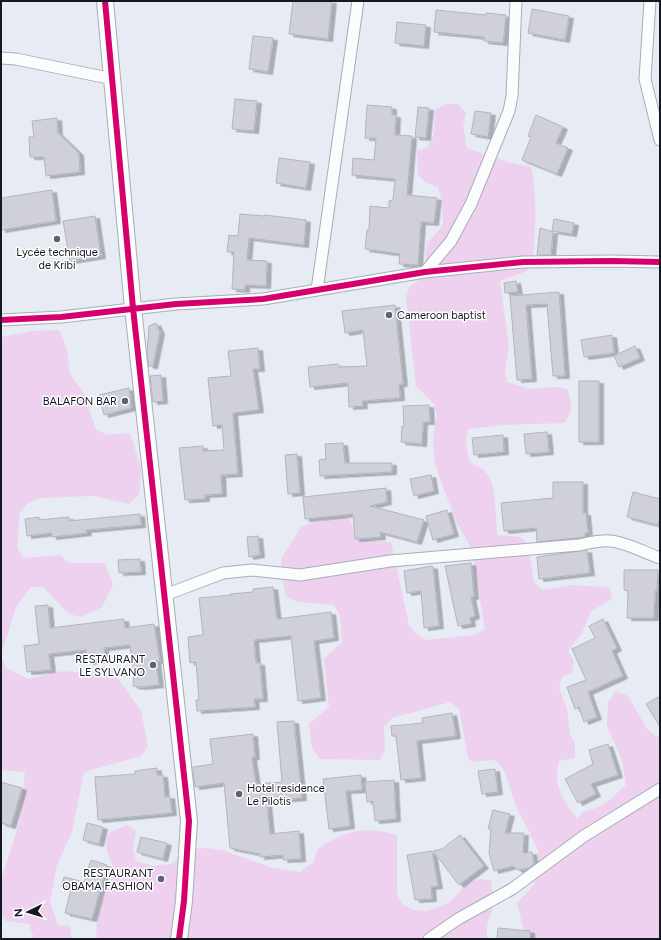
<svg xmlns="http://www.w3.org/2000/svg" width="661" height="940" font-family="Figtree,sans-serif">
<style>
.green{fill:#eed1ee}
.building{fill:#cfd0d9;stroke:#b3b4be;filter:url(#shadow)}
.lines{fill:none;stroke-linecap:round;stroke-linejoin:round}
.street-casing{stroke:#a8adb6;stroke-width:13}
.secondary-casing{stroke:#a8adb6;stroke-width:18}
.street{stroke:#fbfcfd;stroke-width:11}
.secondary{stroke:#fbfcfd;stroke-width:16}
.cycleway-casing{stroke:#fff;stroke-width:8}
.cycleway{stroke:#d6006c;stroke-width:6}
.poi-dot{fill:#5d626c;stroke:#fff;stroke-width:1.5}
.labels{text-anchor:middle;stroke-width:3;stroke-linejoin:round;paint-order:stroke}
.poi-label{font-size:11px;fill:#131822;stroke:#fff;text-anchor:end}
</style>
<defs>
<filter id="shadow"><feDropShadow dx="4.5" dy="2.5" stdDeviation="0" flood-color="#0004"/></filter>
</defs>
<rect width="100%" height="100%" fill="#e6ebf4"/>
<path class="green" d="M446,104H458L466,113L463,125L467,148L507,162L531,167C537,189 536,236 532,260C531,264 529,268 527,271L500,281L509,347L505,370L507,382L530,389L555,387L567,389C573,404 573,410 564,423L503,425L468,429C465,442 466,450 470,462C477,466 484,469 488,475C496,487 496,521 497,535L521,537L528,546L534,582L542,590L572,585L609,587L612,599L591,611L582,633L568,651L574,661L572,673L562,677L559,688L567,709L570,734L575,744V758L559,761C552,787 563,798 577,819C587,806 586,813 598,807C609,802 617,793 626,785L622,760L607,726L608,702L616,691L628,696L647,729L657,737L660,736V939H526L517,903L534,885L539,874L538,850L516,806L504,770L495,760L472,762L468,758L459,709L450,702L392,718L384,727L385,750L380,760L320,759L312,748L309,724L329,707L324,659L342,642L340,616L334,605L298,602L286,597L281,572V559L301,527L315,522L344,517L350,519L355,536L360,540L391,542L409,625L416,634L426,640L474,635L485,629L473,556L469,544L456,522L435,464L433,439L437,416L434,404L416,386L406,298L409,287L419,280L425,269L427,244L443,225L442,200L438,187L427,183L418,175L417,151L428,147L434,135L435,110Z
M59,330L67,349L70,374L84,393L96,429L107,435L130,433L141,469L139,495L129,504L94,496L40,498L28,503L20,512L17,548L24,558L60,555L69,563H105L113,585L102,607L81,617L69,614L43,587H31L16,607L1,655V337L32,331Z
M1,656L6,668L28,679L63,671L87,673L110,667L141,711L148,747L141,756L84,772L72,832L57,865L50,902L58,925L70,926L72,939H33V935L29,924L6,921L1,915V881L20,820L25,772L1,770Z
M126,825L136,831L133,848L136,861L153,866L171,864L190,849L208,848L225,851L273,868L300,872L314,862L317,850C340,832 370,824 397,836V895L403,905L414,910L427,911L450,902L467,884L479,879L491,880L494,904L487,926V939H98C91,925 109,884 114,868C110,859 102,844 109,834C113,830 122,828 126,825Z"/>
<path class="building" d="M293,1H332L328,39L289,34Z
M532,9L569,16L565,40L528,33Z
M436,10L486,15V13L506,15L503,43L484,41V37L434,32Z
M397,22L426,25L424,46L395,43Z
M253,36L273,38L268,72L249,69Z
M235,99L257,101L254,131L232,129Z
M367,105L392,107V115H396L395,135L412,136L407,195L437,198L434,223L421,222L418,265L399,264L400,254L365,249L367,230H369L370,206L389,208V201L393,200L395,179L352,175L353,158L374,160L376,138H365Z
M418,107L429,108L426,138L415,137Z
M475,111L491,113L488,137L471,134Z
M536,115L563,127L556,143L568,148L557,174L522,160L531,137L528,136Z
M57,118L58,133L79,153L80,172L46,176L44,157H30L29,137H34L32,121Z
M279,158L310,162L306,188L276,183Z
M52,190L56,221L1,230V198Z
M240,214L264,216L265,215L306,220L304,245L249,238L247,260L267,261L266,286L245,285V290L232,289L234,252H227L229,235L238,236Z
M95,216L101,256L70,261L63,221Z
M554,219L574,223L572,234L552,231Z
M540,228L553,232L551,255H537Z
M516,281L518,292L505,293L504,283Z
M559,292L565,376H553L547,304L526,305L532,379L517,380L510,296Z
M395,305L403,384H399L400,398L362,401L363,406L349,407L348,383L310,387L308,367L338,364L339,367L367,366L363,330L345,333L342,311Z
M156,323L160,332L153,366H149L147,352L149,326Z
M612,335L614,353L584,357L581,340Z
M635,346L640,358L619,367L614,356Z
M258,348L260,369H253L259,410L233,413L238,474L221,475L222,494L205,495V499L185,500L179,448L203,446V451L224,450L222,425L213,426L208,378L231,376L228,351Z
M161,375L163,401L153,402L150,376Z
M579,381H599V442H579Z
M129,388L131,408L104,415L99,395Z
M429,405L430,422H423L422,444L401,442L402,426H404L403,406Z
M547,432L549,452L526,454L524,434Z
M503,435L504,452L474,455L472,438Z
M343,443L345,463H392V472L320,476L319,460L326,459L325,444Z
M297,454L300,493L288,494L285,455Z
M431,475L434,491L414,496L410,479Z
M553,482H583V513H586L588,533H585V537L537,542L536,528L504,531L501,503L553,498Z
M386,488L387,502L370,506L424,520L417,542L380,532L381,537L355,539L353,514L305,519L303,497Z
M633,492L660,499V518L658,525L627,517Z
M447,510L454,534L433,540L426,516Z
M140,514L141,525L86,530L87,533L52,537V533L27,536L25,519L39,517V520L69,517V521Z
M258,536L260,555L249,557L247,537Z
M587,550L590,573L539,579L537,557Z
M140,559L141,572L119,573L118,560Z
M471,563L474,597H471L475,616L470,618L471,624L458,626L445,566Z
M432,566L433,567L439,626L424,628L421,591L407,593L404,571Z
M624,570H658L657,591H655L654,618H627L628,591L624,590Z
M273,587L277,619L331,612L334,638L314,641L321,698L298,701L291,636L254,640L256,663H260L263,699H254L255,707L197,711L196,700H199L196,662L190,663L188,637L203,635L199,598L231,595L230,594L253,592V589Z
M48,605L50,628L124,619L125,628L154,624L160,661H156L159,685L142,687L133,686L134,674L130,645L104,648L105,659L88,662L86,650L49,654L51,670L27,672L24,646L39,644L35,606Z
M603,619L617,648L612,651L623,676L588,692L597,717L584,722L579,707L575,709L567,687L586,680L572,649L595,638L589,626Z
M660,696V727L646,704Z
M452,713L456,736L417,741L421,778L401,780L396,736H392L391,726L423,723L422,718Z
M294,721L302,798L267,801L270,834L299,831L301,859L283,860V855L260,857V854L230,848L224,783L195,787L193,767L213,764L210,739L253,734L255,757H252L256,784L282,782L277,722Z
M608,744L618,775L591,784L596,794L578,803L565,779L593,764L589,750Z
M157,768V775H163L165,797L170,796L172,813L98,820L95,777L135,774V771Z
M495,769L498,792L482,794L478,771Z
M361,775L362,790L346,791L350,826L329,829L323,779Z
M394,780L396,819L375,821L373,801L367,802L365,782Z
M1,782L22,788L11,826L1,823Z
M493,810L510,814L505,833H524L523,853L532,852L534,864L529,868L518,870L513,866L494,871L489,853L491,829H488Z
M87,823L103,827L99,844L83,840Z
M460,835L484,866L459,885L433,851L442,849Z
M141,837L167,843L163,859L137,852Z
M432,851L438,886L431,887L432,899L415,900L407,855Z
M91,860L107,865L92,919L65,913L71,889L61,887L64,877L84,882Z
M498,928L530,931V939H497Z"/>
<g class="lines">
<defs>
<path id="street" d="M650,1L645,79L660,140
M1,58L16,59L113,79
M425,272L451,241L471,204L509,111L512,96L516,1
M317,290L358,1
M1,320L61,317L176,304L263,299L425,272L523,262L612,261L660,262
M165,595L223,573L252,570L300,575L390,561L579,545C589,543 600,540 610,541C626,542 645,553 660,558
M429,939L458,919L512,889L584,836L660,789"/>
<path id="secondary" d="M105,1L133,308L189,821L184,901L179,939"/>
</defs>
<use href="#street" class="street-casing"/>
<use href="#secondary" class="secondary-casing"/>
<use href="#street" class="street"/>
<use href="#secondary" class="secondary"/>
<defs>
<path id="cycleway" d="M105,1L133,308L189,821L184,901L179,939
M1,320L61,317L176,304L263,299L425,272L523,262L612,261L660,262"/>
</defs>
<use href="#cycleway" class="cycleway-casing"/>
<use href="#cycleway" class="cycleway"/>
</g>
<g class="poi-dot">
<circle cx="57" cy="239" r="4"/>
<circle cx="389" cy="315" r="4"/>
<circle cx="125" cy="401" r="4"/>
<circle cx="153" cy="665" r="4"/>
<circle cx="239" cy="794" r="4"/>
<circle cx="161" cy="879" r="4"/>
</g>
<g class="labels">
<g class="poi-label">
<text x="57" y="256" text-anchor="middle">Lycée technique<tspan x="57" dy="13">de Kribi</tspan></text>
<text x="397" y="319" text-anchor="start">Cameroon baptist</text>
<text x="117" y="405">BALAFON BAR</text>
<text x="145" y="663">RESTAURANT<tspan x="145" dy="13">LE SYLVANO</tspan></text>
<text x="247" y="792" text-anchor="start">Hotel residence<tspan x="247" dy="13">Le Pilotis</tspan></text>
<text x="153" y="877">RESTAURANT<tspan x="153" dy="13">OBAMA FASHION</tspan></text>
</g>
</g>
<rect width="661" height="940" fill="none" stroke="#131822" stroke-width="4"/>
<g transform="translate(28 912) rotate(265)" stroke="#ffffff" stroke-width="3" paint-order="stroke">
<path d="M0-3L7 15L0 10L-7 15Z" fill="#131822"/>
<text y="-6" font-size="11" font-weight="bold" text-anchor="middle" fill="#131822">N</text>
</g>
</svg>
